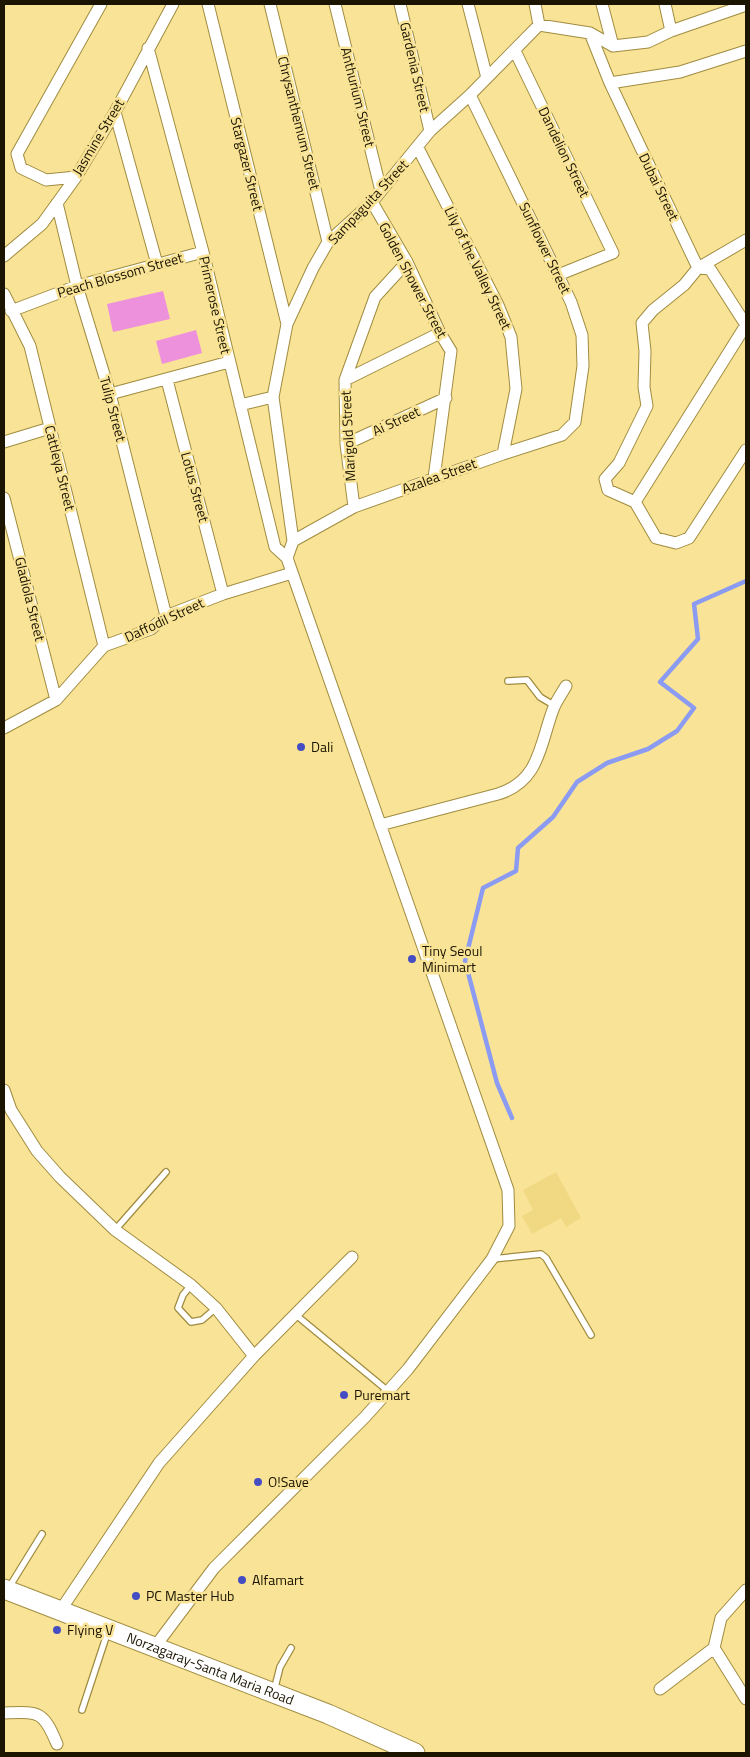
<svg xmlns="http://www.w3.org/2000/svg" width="750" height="1757" font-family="'Titillium Web',sans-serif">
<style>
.built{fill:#f1d983}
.garden{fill:#ee91dc}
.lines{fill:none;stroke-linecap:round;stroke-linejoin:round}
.stream{stroke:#8b9bf2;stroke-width:4.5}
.service-casing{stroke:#a08c40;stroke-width:8}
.minor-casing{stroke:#a08c40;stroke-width:13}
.primary-casing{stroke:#a08c40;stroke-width:21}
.service{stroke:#fff;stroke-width:5.5}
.minor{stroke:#fff;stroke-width:11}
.primary{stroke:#fff;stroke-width:19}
.poi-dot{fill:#454dc2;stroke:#f9e396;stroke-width:2}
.labels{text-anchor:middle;stroke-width:5;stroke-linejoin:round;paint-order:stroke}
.street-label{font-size:14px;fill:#1a1400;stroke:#f9e396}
.poi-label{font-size:14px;fill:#1a1400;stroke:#f9e396;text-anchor:start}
</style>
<rect width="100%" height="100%" fill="#f9e396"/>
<path class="built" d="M556,1172L581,1218L566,1227L561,1218L532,1234L522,1216L533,1210L523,1190Z"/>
<path class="garden" d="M163,291L170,319L113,332L107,304Z
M196,330L202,353L162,364L156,341Z"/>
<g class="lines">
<path class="stream" d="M512,1118L497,1083L465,961L483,888L516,871L518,848L553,817L577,782L607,763L648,749L677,731L694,708L660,682L698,639L694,604L746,581"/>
<defs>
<path id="service" d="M508,681L527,680L540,697L555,706
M115,1230L166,1172
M492,1259L541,1254L546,1258L591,1335
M191,1285L183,1295L178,1308L191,1322L202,1320L216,1308
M296,1315L388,1391
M8,1589L42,1534
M274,1691L280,1667L291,1648
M82,1710L108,1631"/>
<path id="minor" d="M208,4L287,324
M270,4L328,242
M335,4L381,191
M400,4L430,131
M468,4L487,78
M535,4L539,25
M602,4L613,46
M665,4L671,31
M590,33L610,83L698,268
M613,46L648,42L671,31L746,5
M148,48L203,252L275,547L287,558
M515,51L613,253L558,275
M610,83L680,72L746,51
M115,112L157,264
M418,148L498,305L511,337L516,389L503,454
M76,177L46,180L21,168L17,154L101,4
M372,202L407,262L440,333L451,351L434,478
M57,203L77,286L110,394L166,616
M746,240L698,268L684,285L653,310L642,323L645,351L644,387L647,406L619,463L605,479L608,490L635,502L656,538L676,543L689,538L746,450
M4,256L42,224L76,177L115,112L173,4
M698,268L710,269L746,325
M4,294L30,346L104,646
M11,311L77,286L203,252
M167,380L223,594
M345,380L440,333
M110,394L229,362
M240,405L273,397
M4,442L50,428
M346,444L446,398
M4,498L56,700
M635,502L746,325
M354,507L346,444L345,380L375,297L407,262
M293,541L354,507L503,454L562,435L575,422L583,366L582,335L571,302L470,95
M287,558L293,541L273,397L287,324L313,268L328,242L372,202L430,131L470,95L539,25L590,33L613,46
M4,728L56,700L104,646L151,629L166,616L223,594L292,573
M380,825L498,794C541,781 540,742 554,707C557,700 562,693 566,686
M4,1090L11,1110L37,1151L60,1177L115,1230L191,1285L216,1308L254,1356L159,1463L60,1611
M254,1356L352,1257
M154,1648L214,1568L365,1417L408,1369L492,1259L509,1226L508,1190L287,558
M714,1648L721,1618L746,1590
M660,1689L714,1648L746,1699
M4,1713C39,1712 43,1710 57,1744"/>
<g id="primary">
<path id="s1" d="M4,1589L328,1714L415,1753"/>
</g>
</defs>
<use href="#service" class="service-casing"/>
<use href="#minor" class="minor-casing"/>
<use href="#primary" class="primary-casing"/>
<use href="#service" class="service"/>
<use href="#minor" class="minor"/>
<use href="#primary" class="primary"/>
</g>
<g class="poi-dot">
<circle cx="301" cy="747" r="5"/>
<circle cx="412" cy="959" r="5"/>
<circle cx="344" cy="1395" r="5"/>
<circle cx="258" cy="1482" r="5"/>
<circle cx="242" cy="1580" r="5"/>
<circle cx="136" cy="1596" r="5"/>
<circle cx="57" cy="1630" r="5"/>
</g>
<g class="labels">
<g class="street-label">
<text transform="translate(415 67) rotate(77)" y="5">Gardenia Street</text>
<text transform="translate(358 97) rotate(76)" y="5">Anthurium Street</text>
<text transform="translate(299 123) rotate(76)" y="5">Chrysanthemum Street</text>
<text transform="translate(98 137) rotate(-59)" y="5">Jasmine Street</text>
<text transform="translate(564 152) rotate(64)" y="5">Dandelion Street</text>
<text transform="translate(247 164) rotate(76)" y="5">Stargazer Street</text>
<text transform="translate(659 187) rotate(64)" y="5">Dubai Street</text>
<text transform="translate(368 202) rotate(-47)" y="5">Sampaguita Street</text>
<text transform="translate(545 248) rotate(64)" y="5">Sunflower Street</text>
<text transform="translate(478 268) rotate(64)" y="5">Lily of the Valley Street</text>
<text transform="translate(120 275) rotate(-16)" y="5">Peach Blossom Street</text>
<text transform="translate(413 280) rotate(62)" y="5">Golden Shower Street</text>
<text transform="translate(215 305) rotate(77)" y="5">Primerose Street</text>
<text transform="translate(113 409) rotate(75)" y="5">Tulip Street</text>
<text transform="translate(396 421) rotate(-25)" y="5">Ai Street</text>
<text transform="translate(348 436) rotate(-93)" y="5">Marigold Street</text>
<text transform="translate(60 468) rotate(76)" y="5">Cattleya Street</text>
<text transform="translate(439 476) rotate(-20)" y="5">Azalea Street</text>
<text transform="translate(195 487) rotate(75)" y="5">Lotus Street</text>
<text transform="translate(30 599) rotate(76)" y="5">Gladiola Street</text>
<text transform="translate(164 620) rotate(-25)" y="5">Daffodil Street</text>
<text dy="5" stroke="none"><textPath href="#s1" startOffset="221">Norzagaray-Santa Maria Road</textPath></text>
</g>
<g class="poi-label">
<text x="311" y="752">Dali</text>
<text x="422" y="956">Tiny Seoul<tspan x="422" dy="16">Minimart</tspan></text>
<text x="354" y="1400">Puremart</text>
<text x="268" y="1487">O!Save</text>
<text x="252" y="1585">Alfamart</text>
<text x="146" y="1601">PC Master Hub</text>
<text x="67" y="1635">Flying V</text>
</g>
</g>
<rect width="750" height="1757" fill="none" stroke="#1a1400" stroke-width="10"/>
</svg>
